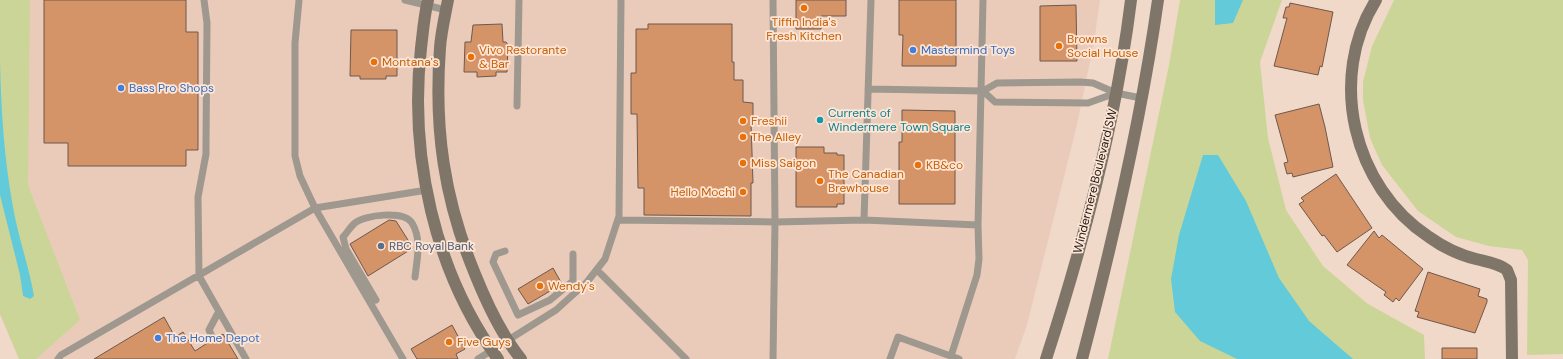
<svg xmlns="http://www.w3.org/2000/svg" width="1563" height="359" font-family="'DM Sans',sans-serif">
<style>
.built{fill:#eacbba}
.green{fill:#ccd598}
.water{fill:#62cad8}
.building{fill:#d59368;stroke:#6d594d}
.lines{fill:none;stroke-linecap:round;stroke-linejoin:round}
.lane{stroke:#9e988f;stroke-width:7}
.secondary{stroke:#7f7669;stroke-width:12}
.food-dot{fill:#e8710a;stroke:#fee6d7;stroke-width:1.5}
.shop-dot{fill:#3f7fe0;stroke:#fee6d7;stroke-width:1.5}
.culture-dot{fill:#0f9aa8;stroke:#fee6d7;stroke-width:1.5}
.service-dot{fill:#5c6f8a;stroke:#fee6d7;stroke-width:1.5}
.labels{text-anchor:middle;stroke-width:3.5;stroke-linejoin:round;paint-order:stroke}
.food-label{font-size:12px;fill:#c56008;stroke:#fee6d7;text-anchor:start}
.shop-label{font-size:12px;fill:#366cbe;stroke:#fee6d7;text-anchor:start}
.culture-label{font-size:12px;fill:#0d838f;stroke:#fee6d7;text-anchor:start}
.street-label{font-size:12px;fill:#221a15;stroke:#fee6d7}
.service-label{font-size:12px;fill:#4e5e75;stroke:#fee6d7;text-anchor:start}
</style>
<rect width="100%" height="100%" fill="#f1d9ca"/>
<path class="built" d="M0,0H1100L1094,43L1076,129L1027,325L1015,359H19L0,314Z"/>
<path class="green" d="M0,0H30L28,185L80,320L36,359H19L0,314Z
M1180,0H1282L1260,62L1268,138L1286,210L1323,266L1368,304L1424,335L1425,359H1108L1169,65Z
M1394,0H1563V354L1527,355L1528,260L1522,250L1489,246L1456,237L1418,211L1382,165L1370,138L1363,100V82L1372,46Z"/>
<path class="water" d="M1215,0H1243L1233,23L1215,25Z
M0,60C1,109 4,158 13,207C18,237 29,266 34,296L30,299L23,296L20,275L0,195Z
M1203,155H1218L1246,201L1279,278L1309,321L1353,359H1237L1200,341L1175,312L1171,279L1179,235Z"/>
<path class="building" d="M44,0H186V32H198V150H186V166H68V143H44Z
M796,0H846V16H821V29H796Z
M899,0H956V66H902L903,35H899Z
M1290,3L1333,12L1322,67L1320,66L1318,75L1274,66L1287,18H1283L1286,7H1289Z
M1076,5L1077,61H1040V6Z
M502,24L503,42H506L508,45L507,72H496V76L477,77V72H464L465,42H471L473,25Z
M648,24H732V62H734V80H743V102L753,103V122H751L753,183H751V216L644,215V188H638L637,114H631V73H636V29H648Z
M351,30H397V76H386V79H360V76H350Z
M1319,104L1325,127L1333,167L1293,177L1292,173L1287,174L1284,163L1288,162L1275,115Z
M902,110L955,111V204H899V142H902Z
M796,147H824V153H837V155H844V204H837V207H796Z
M1336,174L1372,228L1337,252L1324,235L1322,236L1299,204L1304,201L1301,198Z
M389,220L396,221L413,248L368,276L350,244Z
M1374,231L1379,238L1382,235L1423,269L1399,301L1396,298L1393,302L1384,295L1386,292L1347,265Z
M553,268L562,284L528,304L518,289Z
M1428,272L1480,289L1478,296L1487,299V302L1475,333L1417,317L1419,312L1415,311Z
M164,317L175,337L183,332L195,351L209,342L215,343L218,337L223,334L238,359H94Z
M452,325L465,349L456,354L458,359H417L411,349Z
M1442,348H1477V359H1442Z"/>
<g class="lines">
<path class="lane" d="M204,0L207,23L206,143V154L198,197L199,276L246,359
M299,0L295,43V156L300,176L315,208L403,359
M405,0L446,10
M773,0L775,222L773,359
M868,89L983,91L997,83L1080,82L1093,83L1116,93L1141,98
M983,91L995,102L1088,103L1116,93
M517,106L519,0
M618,220L775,222L864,220L978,225L983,0
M864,220L871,0
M505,251L496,254L493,262L518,315L550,300L573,281V254
M597,270L686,359
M376,300L346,249L343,237C347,233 350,227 355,223C364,215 404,210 412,223C422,239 417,259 415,277
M213,339L209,330L219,311
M951,356L977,275L979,259L978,225
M58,359L61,355L315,208L427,190
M478,359L556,310L587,282L605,259L619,216L621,0
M890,359L898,337L959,359"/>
<path class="secondary" d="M428,0C424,16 423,32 421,48C409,155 434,271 498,359
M448,0C445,16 441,32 440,48C434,129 444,199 475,274C487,304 501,334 521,359
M1376,0C1327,78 1353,187 1429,237C1443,247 1459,255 1476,259C1487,262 1498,263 1507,270L1511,280L1512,359
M1046,359C1084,242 1116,122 1131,0
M1082,359C1113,241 1141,121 1158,0"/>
</g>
<g class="food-dot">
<circle cx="804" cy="8" r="4"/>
<circle cx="1059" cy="46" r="4"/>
<circle cx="471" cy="57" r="4"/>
<circle cx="374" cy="62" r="4"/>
<circle cx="743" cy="121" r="4"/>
<circle cx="743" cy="137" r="4"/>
<circle cx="743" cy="163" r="4"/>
<circle cx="918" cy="165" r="4"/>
<circle cx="820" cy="181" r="4"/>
<circle cx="743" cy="192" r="4"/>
<circle cx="540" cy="286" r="4"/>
<circle cx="449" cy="342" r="4"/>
</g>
<g class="shop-dot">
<circle cx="913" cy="50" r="4"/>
<circle cx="121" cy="88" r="4"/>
<circle cx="158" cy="338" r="4"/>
</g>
<circle class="culture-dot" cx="820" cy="120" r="4"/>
<circle class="service-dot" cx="381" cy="246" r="4"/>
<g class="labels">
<g class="food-label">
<text x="804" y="26" text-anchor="middle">Tiffin India's<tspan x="804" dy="14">Fresh Kitchen</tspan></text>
<text x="1067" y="43">Browns<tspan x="1067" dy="14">Social House</tspan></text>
<text x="479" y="54">Vivo Restorante<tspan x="479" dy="14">&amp; Bar</tspan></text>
<text x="382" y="66">Montana's</text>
<text x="751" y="125">Freshii</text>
<text x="751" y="141">The Alley</text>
<text x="751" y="167">Miss Saigon</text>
<text x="926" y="169">KB&amp;co</text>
<text x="828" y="178">The Canadian<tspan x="828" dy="14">Brewhouse</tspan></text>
<text x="735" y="196" text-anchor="end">Hello Mochi</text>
<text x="548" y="290">Wendy's</text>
<text x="457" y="346">Five Guys</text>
</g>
<g class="shop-label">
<text x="921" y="54">Mastermind Toys</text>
<text x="129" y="92">Bass Pro Shops</text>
<text x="166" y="342">The Home Depot</text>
</g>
<g class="culture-label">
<text x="828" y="117">Currents of<tspan x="828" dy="14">Windermere Town Square</tspan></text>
</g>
<g class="street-label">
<text transform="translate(1095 181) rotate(-76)" y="4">Windermere Boulevard SW</text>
</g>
<g class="service-label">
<text x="389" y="250">RBC Royal Bank</text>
</g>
</g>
</svg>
